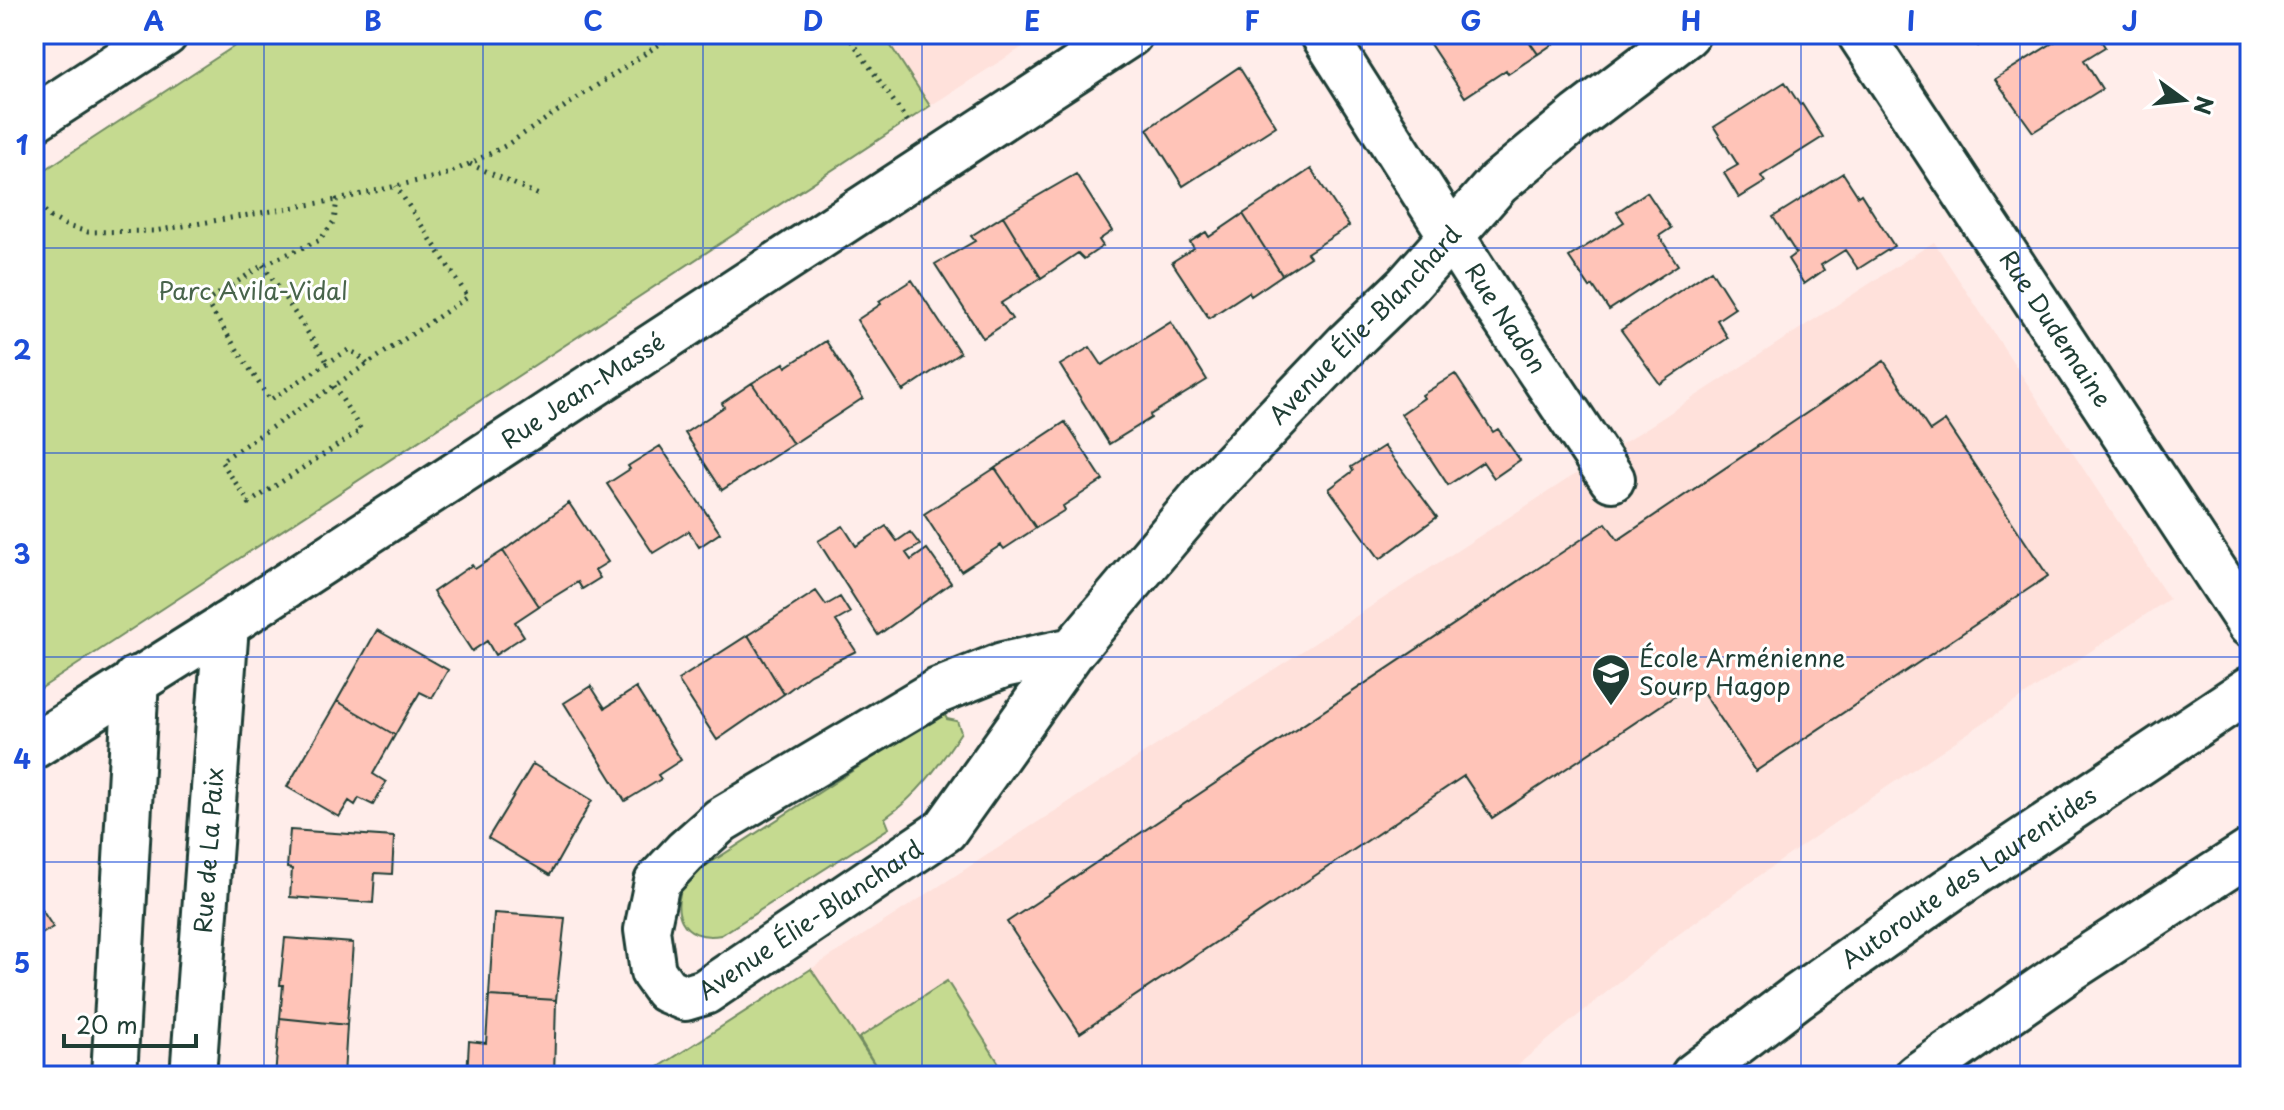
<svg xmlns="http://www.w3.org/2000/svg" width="2284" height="1110" font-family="'Playpen Sans',sans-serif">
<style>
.built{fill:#ffe1db}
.green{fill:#c5da90;stroke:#728c62;stroke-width:2}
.building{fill:#ffc4b8;stroke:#1f3d34;stroke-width:2}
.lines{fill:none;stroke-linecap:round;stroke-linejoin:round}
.street-casing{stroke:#1f3d34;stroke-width:50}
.secondary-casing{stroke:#1f3d34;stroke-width:50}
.highway-casing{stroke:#1f3d34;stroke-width:50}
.path{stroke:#1f3d34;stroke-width:5;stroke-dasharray:2 6;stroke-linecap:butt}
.street{stroke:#fff;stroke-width:44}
.secondary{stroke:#fff;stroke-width:44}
.highway{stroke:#fff;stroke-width:44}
.grid{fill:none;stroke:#1d4ed8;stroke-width:2;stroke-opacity:0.55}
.labels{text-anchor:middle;stroke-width:6;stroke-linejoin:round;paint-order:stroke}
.park-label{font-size:24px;fill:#48644b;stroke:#fff}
.street-label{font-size:24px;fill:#1f3d34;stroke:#fff}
.poi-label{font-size:24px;fill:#1f3d34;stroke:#fff;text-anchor:start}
.neatline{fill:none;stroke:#1d4ed8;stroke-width:3}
.grid-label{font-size:26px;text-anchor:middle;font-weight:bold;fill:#1d4ed8}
</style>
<rect width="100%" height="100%" fill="#ffedea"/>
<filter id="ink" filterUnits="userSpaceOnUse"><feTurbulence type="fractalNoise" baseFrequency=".0125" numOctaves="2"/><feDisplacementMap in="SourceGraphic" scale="16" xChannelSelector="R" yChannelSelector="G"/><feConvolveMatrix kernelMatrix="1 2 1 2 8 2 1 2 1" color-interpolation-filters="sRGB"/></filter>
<g filter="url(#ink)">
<path class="built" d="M883,34H1043L930,106Z
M1934,242L2169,599L1857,807L1759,876L1668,942L1504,1076H882L811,969Z"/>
<path class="green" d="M253,34H883L930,106L34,693V177Z
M943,712L947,719L957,721L961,732C939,766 918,795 885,818L889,828L721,935C681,942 668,909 687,878Z
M811,969L877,1068L859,1038L947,981L1007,1076H645Z"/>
<path class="building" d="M1438,34H1524L1538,54L1508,74L1506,70L1465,97L1428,41Z
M1524,34H1565L1566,35L1538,54Z
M1970,34H1998L1978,46Z
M2067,34H2097L2105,47L2084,60L2102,89L2033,132L1995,79Z
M1239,67L1276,126L1183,186L1147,129Z
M1785,82L1800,105L1802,104L1823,137L1761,176L1765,182L1739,198L1724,173L1738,165L1714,127Z
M1311,169L1349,226L1307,253L1310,257L1282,275L1243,214Z
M1843,173L1858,196L1861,194L1894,246L1858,269L1845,250L1821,265L1824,270L1804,284L1788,259L1796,253L1773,217Z
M1076,174L1112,231L1099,240L1103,246L1084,259L1078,253L1041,278L1003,216Z
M1647,192L1671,228L1659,236L1678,265L1609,310L1593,286L1590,288L1569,257L1624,222L1617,212Z
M1243,214L1282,275L1251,296L1249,292L1209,318L1172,262L1194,248L1190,242L1206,232L1209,237Z
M1003,216L1041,278L1001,303L1012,319L983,338L935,264L975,241L971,236Z
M1711,270L1735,308L1717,320L1728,338L1660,384L1621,330Z
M912,280L960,353L903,391L857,320L881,304L879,301Z
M1171,322L1207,380L1150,415L1151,418L1109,444L1060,365L1090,347L1102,365Z
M826,341L863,398L793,444L752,383L784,363L786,367Z
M1884,361L1930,431L1945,421L2048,576L1756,771L1696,682L1492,818L1464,776L1080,1033L1007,922L1606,523L1618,540Z
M1455,374L1493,432L1498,429L1520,460L1494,478L1483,462L1448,485L1401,414L1424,398L1422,395Z
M752,383L793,444L722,490L685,433L724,407L722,403Z
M1065,422L1103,480L1063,506L1065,510L1036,528L995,468Z
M660,446L720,533L699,547L689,531L653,553L607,484L630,469L628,466Z
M1384,446L1437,517L1380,559L1329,489L1353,471L1351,467Z
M995,468L1036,528L1004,549L1001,545L961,571L924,514Z
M569,503L608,562L595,570L600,578L582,589L578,582L539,606L503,551Z
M843,526L856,546L886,526L897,541L910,532L920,545L906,553L911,560L927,549L951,583L878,635L818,541Z
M503,551L539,606L515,622L524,636L495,655L487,641L472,651L433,592L472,565L475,569Z
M816,591L826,605L840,597L850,613L836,621L856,651L810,674L784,694L748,635Z
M377,630L448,670L432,698L420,692L395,735L337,701Z
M748,635L784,694L717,740L678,680Z
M591,686L605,708L636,688L681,760L658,775L661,779L625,801L564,703Z
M337,701L395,735L373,774L386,782L373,805L359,798L355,805L349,801L339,817L287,787Z
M533,764L592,800L550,875L488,838Z
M290,830L394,837L392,874L375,873L373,903L290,897L292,869L287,868Z
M34,898L53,927L34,939Z
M494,913L565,918L556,1000L489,996Z
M285,938L353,943L347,1025L280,1018L283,985H280Z
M489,996L556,1000L554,1076H467L469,1041L486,1043Z
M280,1018L347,1025L344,1076H275Z"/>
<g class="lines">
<defs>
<g id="street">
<path id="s1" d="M1323,34L1491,298L1612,479"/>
<path d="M34,119L165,34"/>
<path id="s2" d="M1073,650L1003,665L938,691L721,820L685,852L657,882L647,930L653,972L666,990L685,998L705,992L945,830L1073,650L1208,490L1348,343L1407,286L1498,183L1579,116L1687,34"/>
<path id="s3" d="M34,746L226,625L1130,34"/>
<path d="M114,1076L136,679"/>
<path id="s4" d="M193,1076L226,625"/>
</g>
<g id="secondary">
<path id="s5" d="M1860,34L2250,625"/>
</g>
<g id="highway">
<path id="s6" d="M1693,1076L1797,997L1949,890L2250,689"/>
<path d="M1917,1076L2073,967L2250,852"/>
</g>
</defs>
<use href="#street" class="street-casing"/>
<use href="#secondary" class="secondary-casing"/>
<use href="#highway" class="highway-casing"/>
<path class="path" d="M847,34L910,125
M470,164L541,196
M34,199L50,217L67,226L88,232L154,231L337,200
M263,265L328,363
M367,364L357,354L348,350L270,400L206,302L263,265L320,240L334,221L337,200L447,174L469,164L505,146L675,34
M334,386L361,430L249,503L221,461L468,297L396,186"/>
<use href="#street" class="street"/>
<use href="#secondary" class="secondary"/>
<use href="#highway" class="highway"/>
</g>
</g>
<path class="grid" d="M264,34V1076M483,34V1076M703,34V1076M922,34V1076M1142,34V1076M1362,34V1076M1581,34V1076M1801,34V1076M2020,34V1076M34,248H2250M34,453H2250M34,657H2250M34,862H2250"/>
<defs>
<symbol id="school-pin" viewBox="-11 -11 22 30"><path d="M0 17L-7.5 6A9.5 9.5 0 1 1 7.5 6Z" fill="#1f3d34" stroke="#fff"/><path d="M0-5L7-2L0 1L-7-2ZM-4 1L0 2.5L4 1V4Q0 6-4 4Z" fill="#fff"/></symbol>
</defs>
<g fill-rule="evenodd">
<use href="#school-pin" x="1589" y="651" width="44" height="60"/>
</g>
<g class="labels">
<g class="park-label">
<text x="253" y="300">Parc Avila-Vidal</text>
</g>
<g class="street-label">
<text dy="8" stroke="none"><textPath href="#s1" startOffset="338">Rue Nadon</textPath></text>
<text dy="8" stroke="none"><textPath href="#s2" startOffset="1586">Avenue Élie-Blanchard</textPath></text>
<text dy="8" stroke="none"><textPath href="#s5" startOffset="354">Rue Dudemaine</textPath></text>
<text dy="8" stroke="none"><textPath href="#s3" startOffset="654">Rue Jean-Massé</textPath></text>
<text dy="8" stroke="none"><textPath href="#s4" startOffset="226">Rue de La Paix</textPath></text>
<text dy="8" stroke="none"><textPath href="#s6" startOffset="340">Autoroute des Laurentides</textPath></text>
<text dy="8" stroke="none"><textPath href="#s2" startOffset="766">Avenue Élie-Blanchard</textPath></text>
</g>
<g class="poi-label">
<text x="1639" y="667">École Arménienne<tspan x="1639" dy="28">Sourp Hagop</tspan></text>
</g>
</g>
<rect width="2284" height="1110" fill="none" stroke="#fff" stroke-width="88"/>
<g transform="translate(2184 100) rotate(105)" stroke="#ffffff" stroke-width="6" paint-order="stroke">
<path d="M0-6L14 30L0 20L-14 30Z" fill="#1f3d34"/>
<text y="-12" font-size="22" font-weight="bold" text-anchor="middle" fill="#1f3d34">N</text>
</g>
<path d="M64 1034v12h132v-12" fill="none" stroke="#1f3d34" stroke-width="4"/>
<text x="76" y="1034" font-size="24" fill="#1f3d34" stroke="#ffffff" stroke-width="6" paint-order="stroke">20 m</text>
<rect x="44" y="44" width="2196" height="1022" class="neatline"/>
<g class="grid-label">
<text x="154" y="31">A</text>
<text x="373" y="31">B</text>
<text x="593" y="31">C</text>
<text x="813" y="31">D</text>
<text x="1032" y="31">E</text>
<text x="1252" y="31">F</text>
<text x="1471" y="31">G</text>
<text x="1691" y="31">H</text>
<text x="1911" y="31">I</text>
<text x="2130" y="31">J</text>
<text x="22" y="155">1</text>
<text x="22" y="360">2</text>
<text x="22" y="564">3</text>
<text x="22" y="769">4</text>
<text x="22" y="973">5</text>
</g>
</svg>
